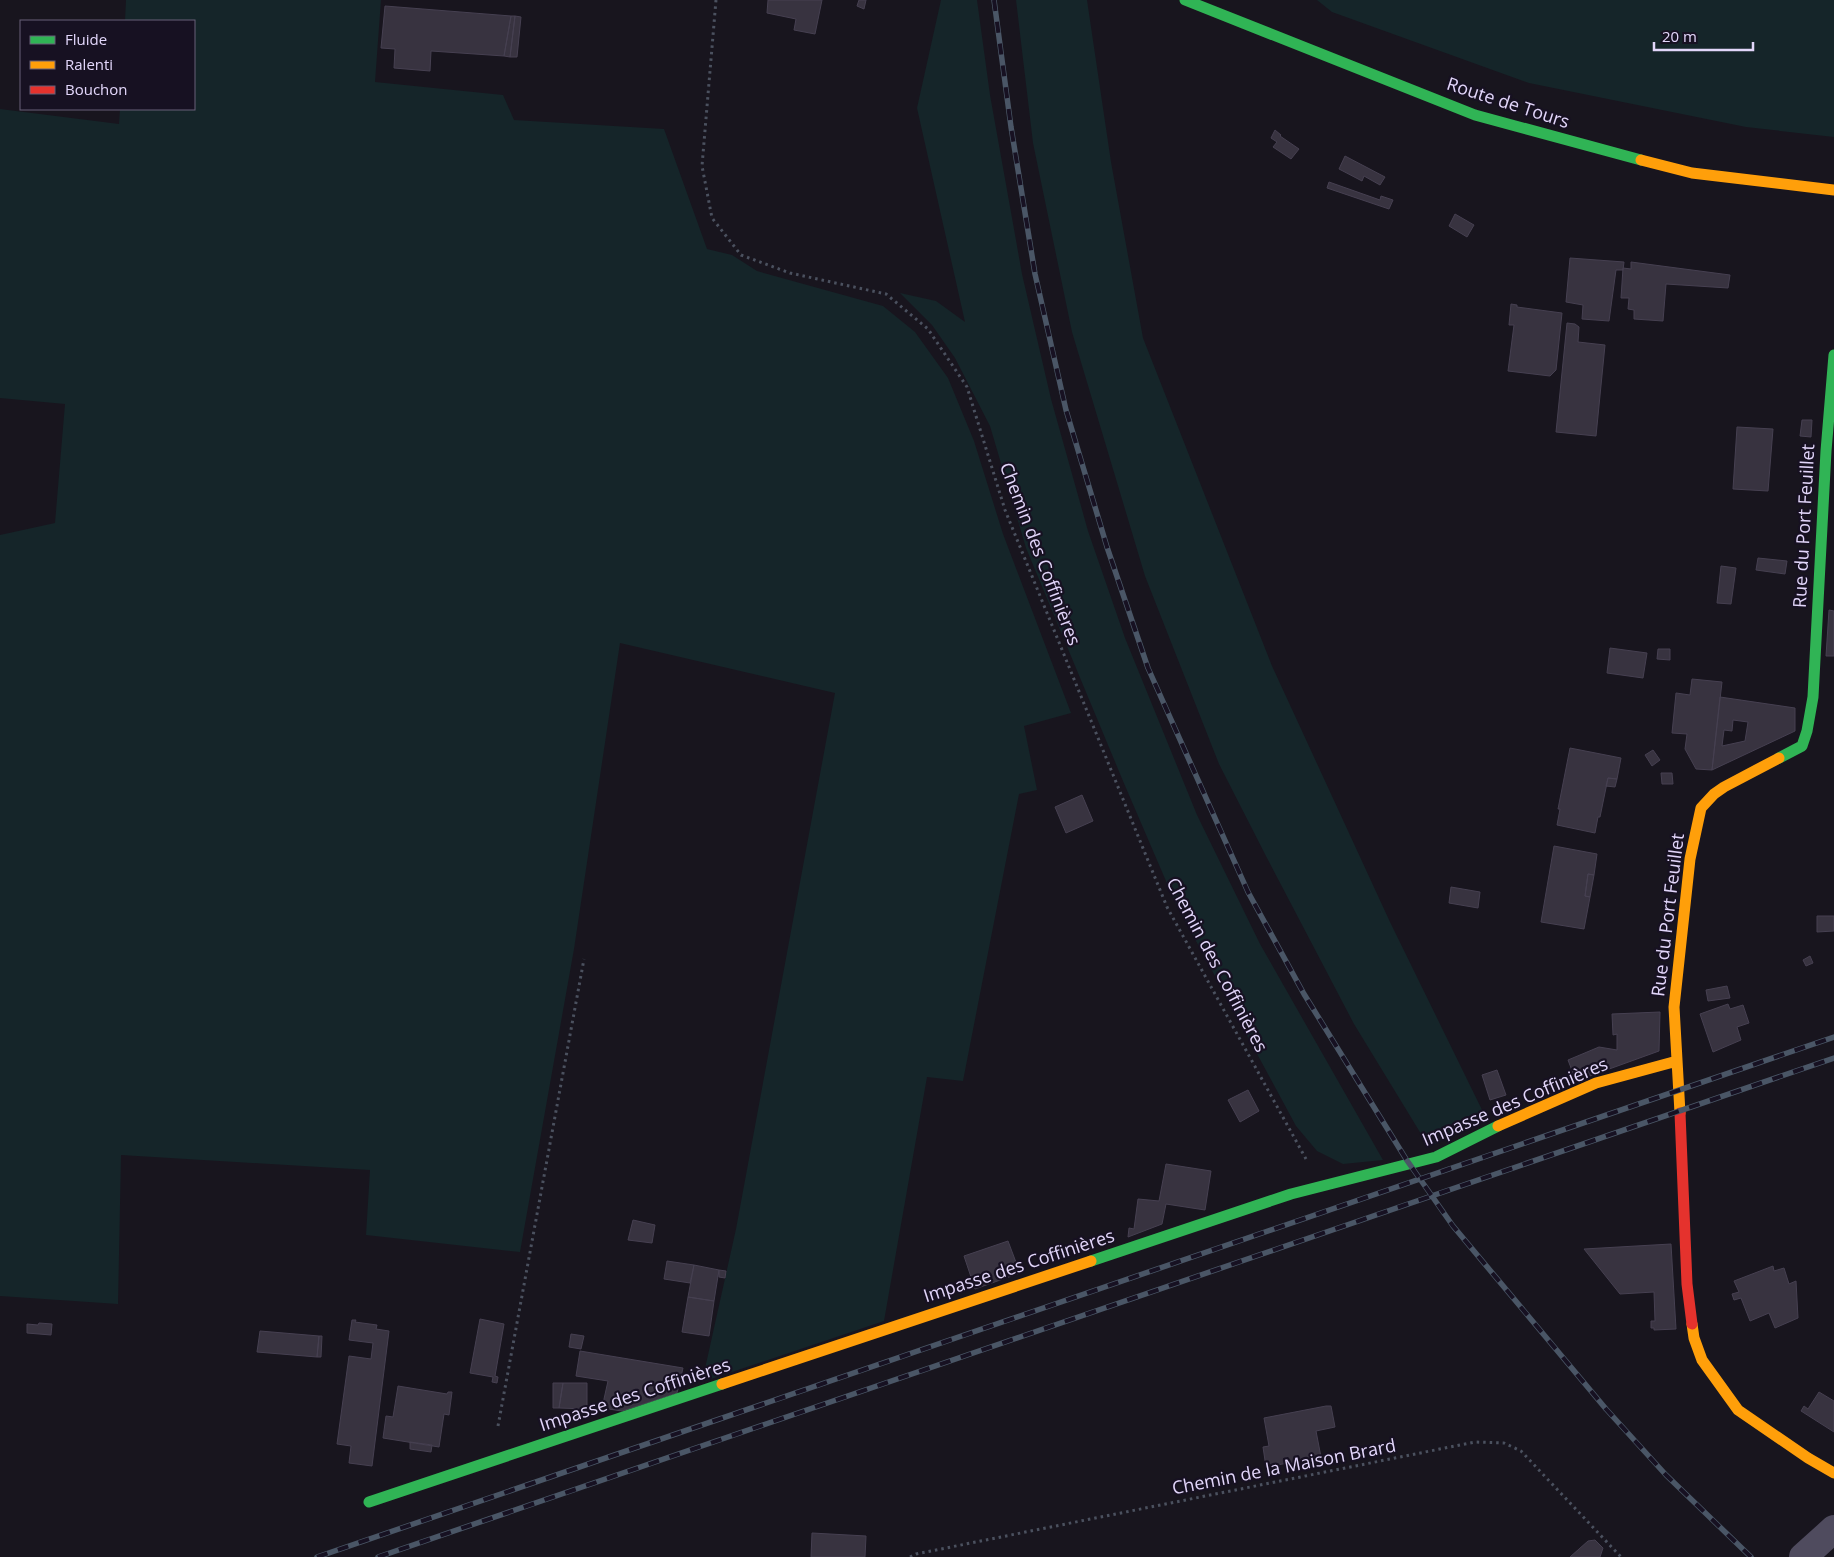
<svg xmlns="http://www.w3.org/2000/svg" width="1834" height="1557" font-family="'Open Sans',sans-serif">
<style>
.green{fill:#152529}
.building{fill:#383340;stroke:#464051;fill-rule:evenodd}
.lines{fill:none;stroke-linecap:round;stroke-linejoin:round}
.path{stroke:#4b515f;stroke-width:3;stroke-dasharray:2.5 4;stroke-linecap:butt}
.street{stroke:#4f4b5e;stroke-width:28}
.fast{stroke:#30b455;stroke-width:11}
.slow{stroke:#ff9f0a;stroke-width:11}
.jam{stroke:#e5322d;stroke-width:11}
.rail-casing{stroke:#4a5666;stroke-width:5.5}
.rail{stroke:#171122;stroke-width:4;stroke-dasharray:11;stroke-linecap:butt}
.labels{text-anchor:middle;stroke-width:4.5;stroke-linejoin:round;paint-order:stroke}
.street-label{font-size:18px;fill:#e2d6fa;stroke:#171122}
</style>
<rect width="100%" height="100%" fill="#18151e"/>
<path class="green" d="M126,0H381L375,82L503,95L514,120L664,129L707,249L732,255L757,271L883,306L915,332L948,378L974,441L1003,534L1071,713L1024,726L1037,790L1019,794L963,1081L927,1077L884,1321L702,1382L736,1229L835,693L620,643L574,949L520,1252L366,1235L370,1170L121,1155L118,1304L0,1296V535L55,523L65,404L0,398V109L119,124L120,109H194V21H125Z
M941,0H977L990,95L1022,274L1051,399L1088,531L1125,638L1197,815L1260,944L1383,1160L1343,1164L1317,1151L1296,1126L1175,902L1123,781L1026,548L990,426L955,358L932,325L900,293L936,301L965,322L917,108Z
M1016,0H1087L1111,162L1143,338L1272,666L1390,922L1486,1118L1429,1147L1354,1024L1267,858L1219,764L1145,576L1072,332L1033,143Z
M1317,0H1834V137L1746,127L1529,83L1332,12Z"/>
<path class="building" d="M768,0H822L815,34L794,30L796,19L767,13Z
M859,0H866L864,9L857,6Z
M385,6L511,16L504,56L431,51L430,71L394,68L395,49L381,48Z
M511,16H515L510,57L504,56Z
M515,16L521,17L517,57H510Z
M1275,130L1281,135L1280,136L1299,149L1291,159L1273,147L1277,142L1271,138Z
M1345,156L1385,177L1380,185L1364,176L1362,181L1339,169Z
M1329,182L1380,200L1381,196L1393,200L1389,209L1327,188Z
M1455,214L1474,225L1467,237L1449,226Z
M1570,258L1624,262L1623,270H1616L1609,321L1582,319L1583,305L1566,302Z
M1631,262L1730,275L1728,288L1666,284L1663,321L1634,319V310L1628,309L1629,298H1621L1623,268L1631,269Z
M1511,304L1517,305V307L1562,313L1556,370L1550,376L1508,371L1514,325H1509Z
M1567,323L1575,324L1579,327L1578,342L1605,345L1596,436L1556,432Z
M1802,420H1812L1811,437L1800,436Z
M1737,427L1773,429L1768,491L1733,489Z
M1758,558L1787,561L1785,574L1756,570Z
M1721,566L1736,568L1731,604L1717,603Z
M1829,610L1834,611V656H1826Z
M1610,648L1647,653L1643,678L1607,673Z
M1658,649H1670V660L1657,659Z
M1692,679L1722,682L1712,770L1696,769L1685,749L1687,734L1672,733L1676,693L1690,695Z
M1720,697L1795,708V731L1712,770ZM1733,720L1748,722L1745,741L1722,746L1724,730L1732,731Z
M1570,748L1621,758L1617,779L1608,778L1600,817H1598L1595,833L1557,825L1560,809H1558Z
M1653,750L1660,760L1652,766L1645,755Z
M1661,773H1672L1673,784H1662Z
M1608,778L1617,779L1615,787L1606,786Z
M1082,795L1093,821L1066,833L1055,807Z
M1554,846L1597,854L1594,875L1588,874L1585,896L1590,897L1584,929L1541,922Z
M1588,874L1594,875L1590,897L1585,896Z
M1451,887L1480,892L1478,908L1449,903Z
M1817,916H1834V931L1817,932Z
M1810,956L1813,963L1806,966L1803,960Z
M1727,986L1730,998L1708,1001L1706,990Z
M1728,1004L1730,1009L1743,1005L1749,1023L1737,1027L1741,1040L1713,1052L1700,1014Z
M1660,1012L1659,1051L1576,1081L1568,1060L1599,1047L1617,1050V1034L1613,1035L1612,1014Z
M1497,1070L1506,1095L1490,1100L1482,1075Z
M1248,1090L1259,1111L1240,1122L1228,1100Z
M1166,1164L1211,1171L1205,1210L1166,1204L1162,1224L1128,1237L1129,1228L1134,1229L1138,1199L1159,1201Z
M633,1220L655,1225L652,1243L628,1240Z
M1008,1241L1020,1273L975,1289L964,1256Z
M1671,1244L1676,1329L1654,1330V1328H1651V1321H1655L1654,1292L1620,1294L1584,1249Z
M667,1261L694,1265L690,1283L664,1279Z
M694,1265L719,1270L714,1301L688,1297Z
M1773,1266L1774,1271L1784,1268L1789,1284L1796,1281L1798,1318L1775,1328L1769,1313L1750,1321L1741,1298L1734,1300L1732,1294L1739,1292L1734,1281Z
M719,1270L726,1271L725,1278L719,1277Z
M688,1297L714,1301L709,1336L682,1332Z
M480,1319L504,1324L495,1376L498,1377L497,1383L492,1382L493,1377L470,1373Z
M352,1320H356L355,1322L377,1325L376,1329L389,1331L372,1466L349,1463L351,1446L337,1444L349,1356L371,1359L373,1343L349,1340Z
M39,1323L52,1324L51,1335L27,1333V1324L38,1325Z
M260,1331L319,1336L317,1357L257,1352Z
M571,1334L584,1336L581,1349L569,1347Z
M319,1336H322L321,1357H317Z
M580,1351L683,1368L677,1393L622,1411L602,1408L608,1381L576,1376Z
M553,1383H563L559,1408H553Z
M563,1383H587V1409L559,1408Z
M398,1386L447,1394L448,1392H452L449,1415L444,1414L439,1447L383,1438L386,1416L393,1417Z
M1819,1392L1834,1401V1432L1801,1411L1804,1406L1808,1409Z
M1326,1406H1331L1335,1427L1316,1431L1321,1457L1266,1467L1263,1447L1269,1446L1264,1418Z
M410,1442L432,1445L431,1452L410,1449Z
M812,1533L866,1536L865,1557H811Z
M1595,1540L1603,1548L1600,1557H1570L1588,1541Z"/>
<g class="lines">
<path class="path" d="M716,0L702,166L712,218L741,255L790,273L886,294L928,329L967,387L1005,510L1167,907L1306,1159
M498,1426L584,959
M910,1557L916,1554L1475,1442L1504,1443L1521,1451L1621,1557"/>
<path class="street" d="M1803,1557L1834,1529"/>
<path class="fast" d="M1185,0L1475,115L1641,160
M1779,758L1802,746L1807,731L1813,697L1826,451L1834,355
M1091,1261L1291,1194L1436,1157L1498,1126
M369,1502L722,1384"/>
<path class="slow" d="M1641,160L1692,173L1834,190
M1680,1113L1674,1007L1690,859L1701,808L1714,794L1724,787L1779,758
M1498,1126L1596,1083L1677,1061
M1692,1324L1694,1338L1702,1360L1738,1410L1808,1458L1834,1473
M722,1384L1091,1261"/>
<path class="jam" d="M1680,1113L1687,1284L1692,1324"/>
<defs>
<path id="rail" d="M994,0L1011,127L1035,274L1066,410L1107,547L1148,668L1248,892L1304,994L1406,1159L1453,1226L1606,1409L1666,1475L1751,1557
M317,1557L1834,1037
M378,1557L1834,1058"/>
</defs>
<use href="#rail" class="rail-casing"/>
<use href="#rail" class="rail"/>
</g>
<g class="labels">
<g class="street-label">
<text transform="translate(1508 103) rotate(18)" y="6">Route de Tours</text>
<text transform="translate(1804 526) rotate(-87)" y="6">Rue du Port Feuillet</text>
<text transform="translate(1040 554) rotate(69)" y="6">Chemin des Coffinières</text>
<text transform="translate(1668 915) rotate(-83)" y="6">Rue du Port Feuillet</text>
<text transform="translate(1217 965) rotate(62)" y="6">Chemin des Coffinières</text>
<text transform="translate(1515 1102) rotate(-23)" y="6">Impasse des Coffinières</text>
<text transform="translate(1019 1266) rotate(-18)" y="6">Impasse des Coffinières</text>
<text transform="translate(635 1395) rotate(-18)" y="6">Impasse des Coffinières</text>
<text transform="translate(1284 1467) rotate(-11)" y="6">Chemin de la Maison Brard</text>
</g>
</g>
<rect x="20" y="20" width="175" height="90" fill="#171122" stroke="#686078"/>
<rect x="30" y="36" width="25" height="8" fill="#30b455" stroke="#686078"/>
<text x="65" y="45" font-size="15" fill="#e2d6fa">Fluide</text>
<rect x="30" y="61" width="25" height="8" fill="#ff9f0a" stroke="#686078"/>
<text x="65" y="70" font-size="15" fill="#e2d6fa">Ralenti</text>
<rect x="30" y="86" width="25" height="8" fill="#e5322d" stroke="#686078"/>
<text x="65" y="95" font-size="15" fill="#e2d6fa">Bouchon</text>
<path d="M1654 42v8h99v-8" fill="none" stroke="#e2d6fa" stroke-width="2.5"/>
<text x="1662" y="42" font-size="15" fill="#e2d6fa" stroke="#171122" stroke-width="4" paint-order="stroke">20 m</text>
</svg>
